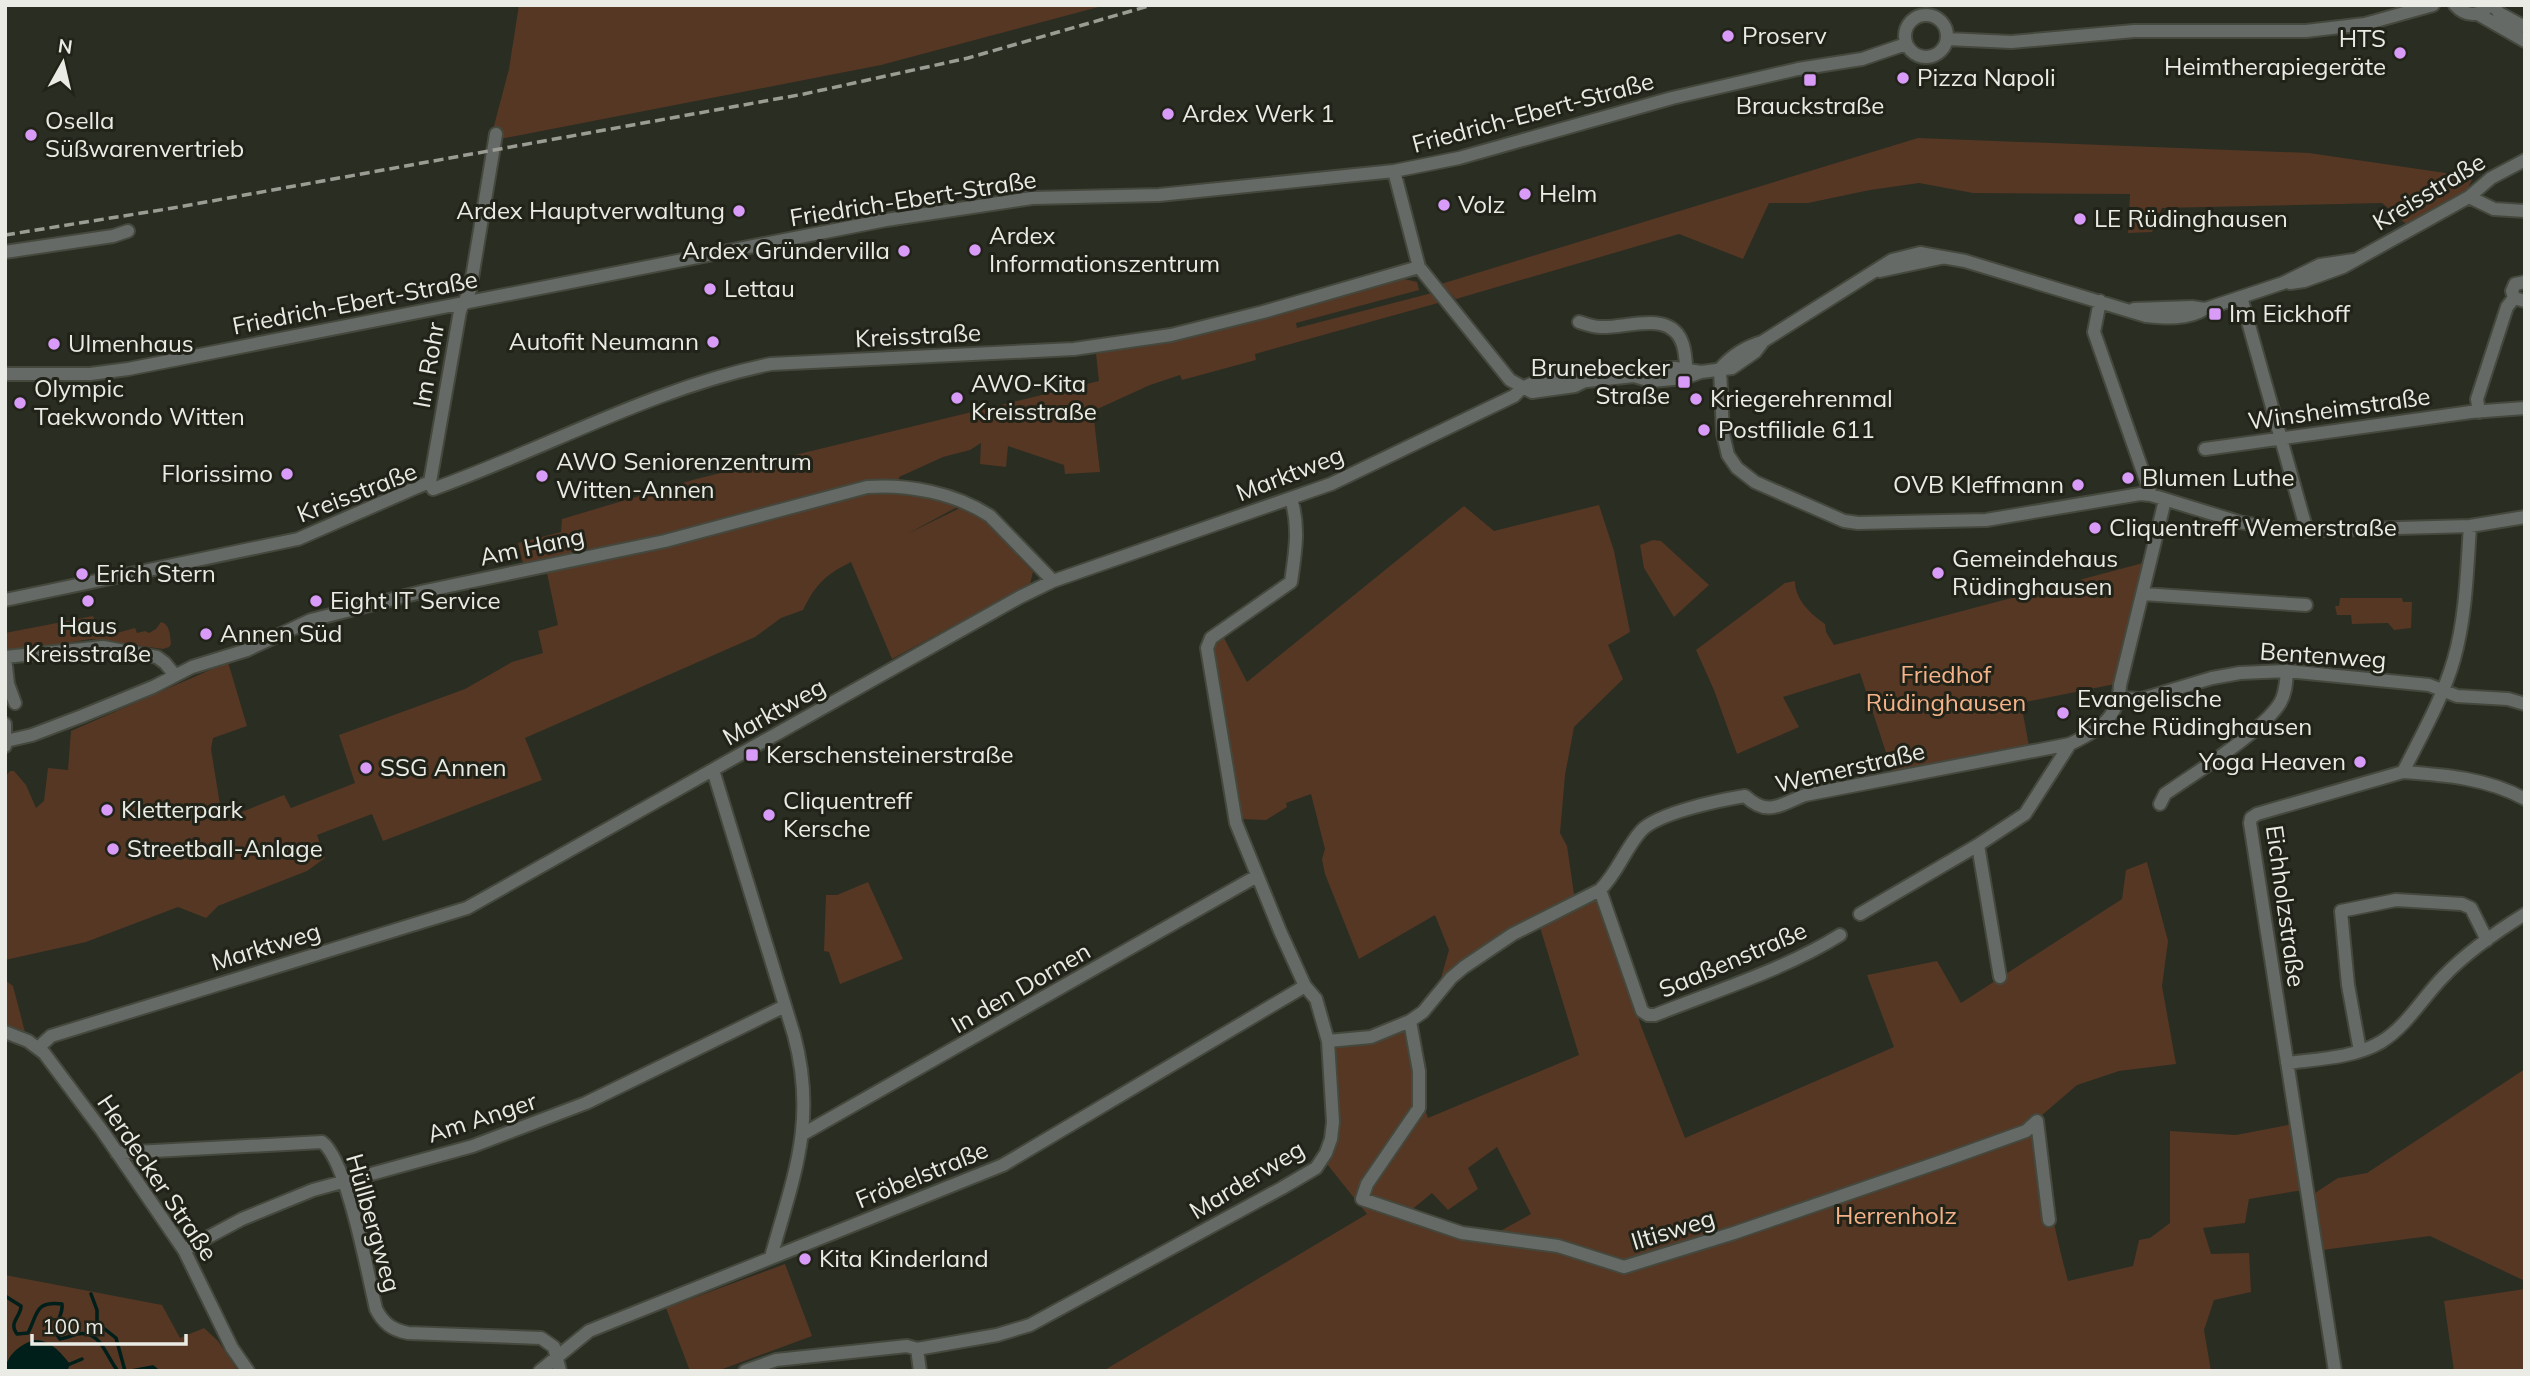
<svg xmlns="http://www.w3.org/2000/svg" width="2530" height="1376" font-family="Mulish,sans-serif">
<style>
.green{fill:#553724;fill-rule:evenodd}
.water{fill:#001e1a}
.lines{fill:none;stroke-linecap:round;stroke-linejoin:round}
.stream{stroke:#001e1a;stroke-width:3.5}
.minor-casing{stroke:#45483d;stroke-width:16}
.minor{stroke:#656a66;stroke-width:12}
.rail{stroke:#9b9d94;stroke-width:3.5;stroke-dasharray:10 5;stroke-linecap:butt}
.poi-dot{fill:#d89bf8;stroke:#212319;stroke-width:2.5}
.labels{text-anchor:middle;stroke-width:6;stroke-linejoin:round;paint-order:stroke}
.poi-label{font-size:24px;fill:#e9ebe4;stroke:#212319;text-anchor:start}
.street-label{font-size:24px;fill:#e9ebe4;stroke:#212319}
.park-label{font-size:24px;fill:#f6b38a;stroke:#212319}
</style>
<rect width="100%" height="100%" fill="#2a2d22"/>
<path class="green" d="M519,5H1106L881,65L490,141L509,69Z
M1918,138L2309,153L2473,177L2463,200L2406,224L2382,203L2162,208L2152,232L2128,233L2130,194L1973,193L1919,183L1870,190L1808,203H1769L1743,259L1679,234L1456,299L1441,284Z
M1400,278L1417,282L1419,290L1296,323L1297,328L1432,293L1439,300L1438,303L1255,354L1256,360L1182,380L1180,375L1150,385L1093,411L1100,472L1065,474L1064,465L1008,446L1006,467L980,464L981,443L970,450L943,457L899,477V491L959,506L907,534L960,508L985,521L1033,572L1030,584L892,659L851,562C825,575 816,584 803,610L781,618L755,637L525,738L542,780L383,841L372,814L317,835L325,858L307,871L218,906L206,918L178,907L86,942L5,960V777L10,771H14L26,785L36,808L44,801L48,768L68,770L71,731L228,662L247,726L213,738L211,749L222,817L217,822L284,795L291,808L355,783L339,735L465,689L512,662L543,653L538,631L558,625L544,559L523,563L518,543L561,532L562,519L696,479L1099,381L1096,354L1174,337Z
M1599,505L1614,551L1630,632L1608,645L1623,679L1574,727L1565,775L1560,833L1567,846L1575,901L1511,933L1437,992L1449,950L1435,915L1359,959L1325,874L1322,859L1325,849L1311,794L1286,803L1287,807L1266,820L1240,819L1232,786L1212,642L1223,636L1247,682L1464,506L1494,531Z
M1653,540L1661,541L1709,585L1674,617L1644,568L1640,545Z
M2143,563L2115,684L2021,703L2029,746L1892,771L1860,673L1783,697L1799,727L1737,754L1714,690L1696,650L1785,583L1795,581C1795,600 1811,614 1825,624L1826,632L1834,645Z
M2340,598H2402L2403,602H2412L2411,628L2394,630L2388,623L2352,624L2351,615H2337L2335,606H2339Z
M93,616L100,631L111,628L113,634L135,628L137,633L145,631L149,633L156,629L161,622C170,624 170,635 171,644L169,647L163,649L91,639L17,651L15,663L5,664V633Z
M2147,862L2168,941L2162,986L2176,1064L2119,1071L2077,1085L2041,1116C2043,1172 2053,1226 2068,1281L2133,1266L2139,1240L2150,1238L2170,1223V1131L2236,1135L2293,1124L2303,1190L2249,1199L2245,1223L2203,1228L2211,1254L2249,1253L2251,1292L2214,1300L2204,1330L2211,1371H1103L1367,1214L1327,1164L1334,1143L1332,1048L1373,1042L1400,1032L1408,1035L1413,1072L1428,1118L1579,1055L1539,924L1598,895L1641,1026L1685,1138L1894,1047L1867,975L1937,961L1961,1003L2122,899L2126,870ZM1497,1147L1531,1214L1486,1239L1404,1216L1432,1193L1448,1210L1478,1189L1468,1168Z
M868,882L903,959L840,984L829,952L824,951L826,895H837Z
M5,980L13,986L25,1032L5,1024Z
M2525,1069V1281L2430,1236L2322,1250L2315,1193L2338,1178L2367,1173Z
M785,1264L812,1336L717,1371H690L666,1308Z
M5,1275L162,1305L180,1338L204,1328L218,1341L238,1371H67L70,1364C43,1332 30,1333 5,1365Z
M2525,1289V1371H2454L2444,1301Z"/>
<path class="water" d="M34,1340C51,1340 60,1352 70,1364L67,1371H5C7,1354 20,1345 34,1340Z"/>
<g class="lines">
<path class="stream" d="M91,1294L97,1310V1323L116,1338L125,1371
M5,1296L21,1306C21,1317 8,1322 17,1334L28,1333C38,1313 35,1301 62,1304C64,1317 49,1327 60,1339C66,1338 71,1336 77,1334C101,1329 106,1357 118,1371
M70,1364L82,1359
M131,1371L153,1367L158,1371"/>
<defs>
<path id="minor" d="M2455,5C2466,17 2479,17 2490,5
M2493,5L2499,13L2525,27
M2478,14L2525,41
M1905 36a21 21 0 1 1 42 0a21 21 0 1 1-42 0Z
M1947,39L2011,42L2134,31H2306L2365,24L2433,5
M1394,171L1419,267L1510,380L1532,392L1575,386L1585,381
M2469,197L2494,209L2525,211
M5,252L113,236L128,231
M1880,271L1941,258
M2525,282L2515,284L2512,291L2514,298L2525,301
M2290,283L2304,281L2343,267L2469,197L2491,178L2525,160
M2241,297L2307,531
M2100,301L2094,332L2151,495
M2134,309L2192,307L2205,309
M1579,322C1585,324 1593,327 1600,327C1626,329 1672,308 1683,345C1686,355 1686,367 1687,378
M1720,369L1723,434L1728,455L1737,468L1755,482L1844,521L1858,523L1986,520L2140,494L2151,495L2239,522L2289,531L2470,526L2525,517
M1720,369C1732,355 1745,347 1762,342L1892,260L1920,253L1965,261L2146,316C2166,318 2187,320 2205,309L2283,283L2320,265L2354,260
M5,374H90L128,369L886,220L1032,198L1159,195L1394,171L1459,158L1672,98L1798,69L1862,59L1906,44
M1634,376L1651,381L1684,378L1701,372L1732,368L1755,352L1762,343
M2479,412L2477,399L2507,307L2514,298
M2205,449L2471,412L2525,408
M430,482L460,311L470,290L496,134
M2143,594L2306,605
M5,600L298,539L415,488L430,482L433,489C545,449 653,388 771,364L1074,349L1171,335L1263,312L1419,267
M5,657L103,647L157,657L165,663L174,674
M5,657L8,684L15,703
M2120,698L2142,699L2212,678L2240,673L2287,671L2429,685L2457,696L2508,699L2525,704
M5,724V746
M6,741L32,735L82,716L153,687L192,667L247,650L311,620L425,591L665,541L867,487C908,484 955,493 990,516L1053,581
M713,770L794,1035C817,1121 794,1175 771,1257
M2403,772C2445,775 2487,778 2525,799
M2160,804L2165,794C2195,773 2262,732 2280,703C2286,693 2286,682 2287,671
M1600,890L1642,1011L1648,1015H1655C1715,991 1786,969 1840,935
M1860,914L1978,845
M2000,977L1978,845L2025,814L2070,744
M1410,1021L1419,1071V1108L1367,1184L1362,1199L1462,1233L1558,1246L1624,1267L1734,1233L1948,1159L2026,1131L2037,1121L2049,1220
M5,1032L28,1041L44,1053L103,1132L184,1250L232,1348L248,1371
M1328,1041L1371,1037L1410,1021L1423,1012L1451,978L1464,967L1513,934L1600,890C1618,872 1625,849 1641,831C1657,813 1720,800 1745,796C1768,817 1779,805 1805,795L2070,744C2097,731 2119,719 2120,685L2165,500
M38,1048L51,1036L467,908L1020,597L1053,581L1331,484L1514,396L1522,388L1538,381L1560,379L1587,381L1634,376L1650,370L1675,368L1701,372
M2360,1051L2348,985L2341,911L2396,900L2462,904L2471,908L2487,940
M2287,1063C2317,1059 2354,1058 2381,1042C2407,1026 2423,997 2444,976C2467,952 2496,932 2525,914
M803,1134L1257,876
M117,1153L322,1142C347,1160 368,1275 376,1309C383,1323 392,1330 408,1333L541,1338L554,1347L560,1371
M184,1250L242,1219L313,1190L473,1146L586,1103L785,1006
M917,1349L920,1371
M540,1371L589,1331L1003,1165L1305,986
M745,1371L776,1360L907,1346L917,1349L997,1335L1030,1325L1282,1188L1316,1168L1326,1153L1331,1139L1333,1122L1328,1041L1316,999L1305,986L1280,931L1236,823L1207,648L1211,638L1291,582C1295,554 1300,527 1291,499
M2335,1371L2250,823L2251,818L2257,814L2403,772C2421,736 2443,698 2454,659C2466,617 2467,570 2470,526"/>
</defs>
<use href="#minor" class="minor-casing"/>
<use href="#minor" class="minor"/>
<path class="rail" d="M5,235L173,208L804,94L968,58L1152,5"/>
</g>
<g class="poi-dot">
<circle cx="1728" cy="36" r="7"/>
<circle cx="2400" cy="53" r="7"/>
<circle cx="1903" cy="78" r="7"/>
<rect x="1803" y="73" width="14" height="14" rx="3.5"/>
<circle cx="1168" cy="114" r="7"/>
<circle cx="31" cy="135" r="7"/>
<circle cx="1525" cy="194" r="7"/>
<circle cx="1444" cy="205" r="7"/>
<circle cx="739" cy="211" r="7"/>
<circle cx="2080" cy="219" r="7"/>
<circle cx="975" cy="250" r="7"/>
<circle cx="904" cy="251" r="7"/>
<circle cx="710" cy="289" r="7"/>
<rect x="2208" y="307" width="14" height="14" rx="3.5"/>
<circle cx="713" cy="342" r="7"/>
<circle cx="54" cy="344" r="7"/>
<rect x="1677" y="375" width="14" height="14" rx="3.5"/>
<circle cx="957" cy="398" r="7"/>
<circle cx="1696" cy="399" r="7"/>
<circle cx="20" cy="403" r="7"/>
<circle cx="1704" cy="430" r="7"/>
<circle cx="287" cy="474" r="7"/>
<circle cx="542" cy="476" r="7"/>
<circle cx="2128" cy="478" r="7"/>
<circle cx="2078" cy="485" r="7"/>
<circle cx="2095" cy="528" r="7"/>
<circle cx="1938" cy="573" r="7"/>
<circle cx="82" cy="574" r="7"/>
<circle cx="88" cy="601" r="7"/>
<circle cx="316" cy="601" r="7"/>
<circle cx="206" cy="634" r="7"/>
<circle cx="2063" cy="713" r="7"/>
<rect x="745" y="748" width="14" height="14" rx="3.5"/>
<circle cx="2360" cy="762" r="7"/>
<circle cx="366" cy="768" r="7"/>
<circle cx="107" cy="810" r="7"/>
<circle cx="769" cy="815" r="7"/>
<circle cx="113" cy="849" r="7"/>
<circle cx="805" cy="1259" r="7"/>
</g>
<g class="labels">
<g class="poi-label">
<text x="1742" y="44">Proserv</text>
<text x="2386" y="47" text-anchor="end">HTS<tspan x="2386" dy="28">Heimtherapiegeräte</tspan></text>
<text x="1917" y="86">Pizza Napoli</text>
<text x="1810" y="114" text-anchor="middle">Brauckstraße</text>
<text x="1182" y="122">Ardex Werk 1</text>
<text x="45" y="129">Osella<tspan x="45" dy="28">Süßwarenvertrieb</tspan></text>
<text x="1539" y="202">Helm</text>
<text x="1458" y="213">Volz</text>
<text x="725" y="219" text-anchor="end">Ardex Hauptverwaltung</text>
<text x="2094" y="227">LE Rüdinghausen</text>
<text x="989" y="244">Ardex<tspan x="989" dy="28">Informationszentrum</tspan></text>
<text x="890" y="259" text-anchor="end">Ardex Gründervilla</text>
<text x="724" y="297">Lettau</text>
<text x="2229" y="322">Im Eickhoff</text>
<text x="699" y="350" text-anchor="end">Autofit Neumann</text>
<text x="68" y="352">Ulmenhaus</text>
<text x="1670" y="376" text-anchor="end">Brunebecker<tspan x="1670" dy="28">Straße</tspan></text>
<text x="971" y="392">AWO-Kita<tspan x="971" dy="28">Kreisstraße</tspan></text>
<text x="34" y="397">Olympic<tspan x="34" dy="28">Taekwondo Witten</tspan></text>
<text x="1710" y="407">Kriegerehrenmal</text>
<text x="1718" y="438">Postfiliale 611</text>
<text x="556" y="470">AWO Seniorenzentrum<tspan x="556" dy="28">Witten-Annen</tspan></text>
<text x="273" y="482" text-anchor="end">Florissimo</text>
<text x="2142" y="486">Blumen Luthe</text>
<text x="2064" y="493" text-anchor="end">OVB Kleffmann</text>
<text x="2109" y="536">Cliquentreff Wemerstraße</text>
<text x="1952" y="567">Gemeindehaus<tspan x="1952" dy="28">Rüdinghausen</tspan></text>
<text x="96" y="582">Erich Stern</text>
<text x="330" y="609">Eight IT Service</text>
<text x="88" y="634" text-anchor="middle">Haus<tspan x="88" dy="28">Kreisstraße</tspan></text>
<text x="220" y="642">Annen Süd</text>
<text x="2077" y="707">Evangelische<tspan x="2077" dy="28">Kirche Rüdinghausen</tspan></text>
<text x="766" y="763">Kerschensteinerstraße</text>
<text x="2346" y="770" text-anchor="end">Yoga Heaven</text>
<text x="380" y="776">SSG Annen</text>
<text x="783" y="809">Cliquentreff<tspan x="783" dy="28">Kersche</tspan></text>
<text x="121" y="818">Kletterpark</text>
<text x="127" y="857">Streetball-Anlage</text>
<text x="819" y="1267">Kita Kinderland</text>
</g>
<g class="street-label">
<text transform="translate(1533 113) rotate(-15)" y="8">Friedrich-Ebert-Straße</text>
<text transform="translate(2429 192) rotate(-31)" y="8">Kreisstraße</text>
<text transform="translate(913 199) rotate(-9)" y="8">Friedrich-Ebert-Straße</text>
<text transform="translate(355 303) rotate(-11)" y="8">Friedrich-Ebert-Straße</text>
<text transform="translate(918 336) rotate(-3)" y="8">Kreisstraße</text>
<text transform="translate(429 365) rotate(-80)" y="8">Im Rohr</text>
<text transform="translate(2339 409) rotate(-8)" y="8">Winsheimstraße</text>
<text transform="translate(1290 474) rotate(-21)" y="8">Marktweg</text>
<text transform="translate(357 493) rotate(-21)" y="8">Kreisstraße</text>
<text transform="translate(532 547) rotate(-12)" y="8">Am Hang</text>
<text transform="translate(2323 656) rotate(4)" y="8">Bentenweg</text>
<text transform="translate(774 712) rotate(-29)" y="8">Marktweg</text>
<text transform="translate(1850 768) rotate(-13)" y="8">Wemerstraße</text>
<text transform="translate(2285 906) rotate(82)" y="8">Eichholzstraße</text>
<text transform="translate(266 947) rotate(-17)" y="8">Marktweg</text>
<text transform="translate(1733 960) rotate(-23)" y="8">Saaßenstraße</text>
<text transform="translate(1021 988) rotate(-30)" y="8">In den Dornen</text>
<text transform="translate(482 1118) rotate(-18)" y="8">Am Anger</text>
<text transform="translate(922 1175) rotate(-22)" y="8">Fröbelstraße</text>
<text transform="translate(157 1178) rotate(56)" y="8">Herdecker Straße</text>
<text transform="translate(1247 1180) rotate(-31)" y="8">Marderweg</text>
<text transform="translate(373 1223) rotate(74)" y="8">Hüllbergweg</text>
<text transform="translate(1673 1230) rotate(-17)" y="8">Iltisweg</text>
</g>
<g class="park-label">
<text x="1946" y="683">Friedhof<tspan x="1946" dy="28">Rüdinghausen</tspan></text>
<text x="1896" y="1224">Herrenholz</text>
</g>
</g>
<rect width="2530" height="1376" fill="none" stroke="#e9ebe4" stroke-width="14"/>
<g transform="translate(63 63) rotate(8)" stroke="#212319" stroke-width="5" paint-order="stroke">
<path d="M0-5L12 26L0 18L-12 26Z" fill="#e9ebe4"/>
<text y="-10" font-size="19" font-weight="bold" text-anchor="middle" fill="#e9ebe4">N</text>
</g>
<path d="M32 1334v10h154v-10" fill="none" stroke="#e9ebe4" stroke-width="3.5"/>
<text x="42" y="1334" font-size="21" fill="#e9ebe4" stroke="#212319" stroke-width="5" paint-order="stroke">100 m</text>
</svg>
